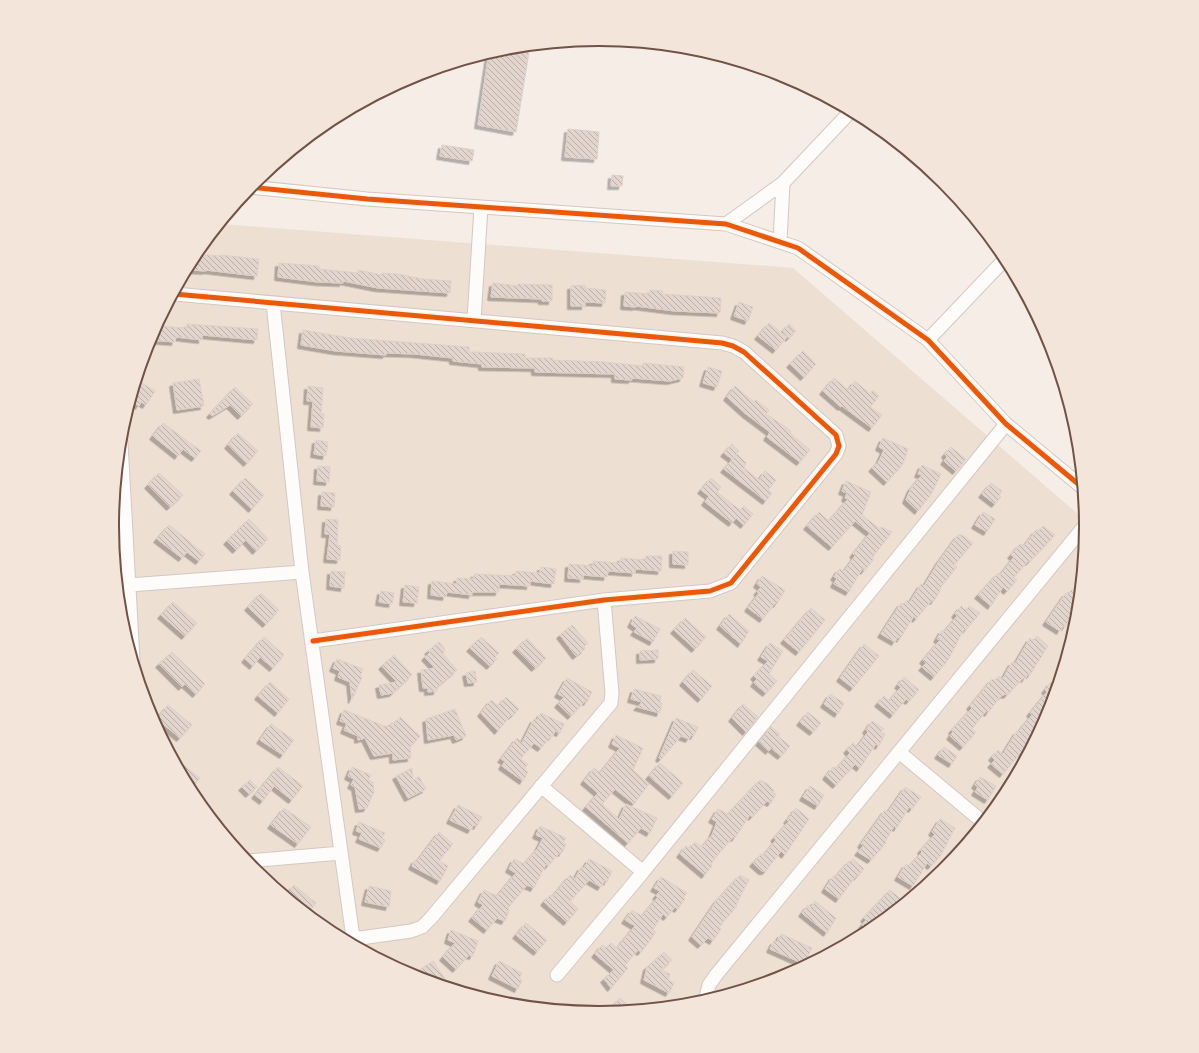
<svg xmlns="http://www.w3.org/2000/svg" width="1199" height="1053" font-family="'Roboto Condensed',sans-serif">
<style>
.residential{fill:#eedfd3}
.building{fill:url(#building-back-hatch);stroke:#ded0c9;filter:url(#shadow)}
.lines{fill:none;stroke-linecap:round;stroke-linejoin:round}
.minor-casing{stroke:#d3c8c2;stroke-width:15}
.minor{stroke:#fefcfb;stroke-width:13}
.cycleway-casing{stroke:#fef2e6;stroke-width:8}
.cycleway{stroke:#e8590c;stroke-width:5}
.rim{fill:none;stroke:#715248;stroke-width:2}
</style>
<defs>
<pattern id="building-back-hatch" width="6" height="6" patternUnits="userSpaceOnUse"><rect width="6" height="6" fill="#e1d5ce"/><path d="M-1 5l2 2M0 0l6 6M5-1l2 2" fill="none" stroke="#bbafa9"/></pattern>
<filter id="shadow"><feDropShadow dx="-3.5" dy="3.5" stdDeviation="0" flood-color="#0004"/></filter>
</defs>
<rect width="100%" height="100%" fill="#f5ede6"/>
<path class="residential" d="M220,224L793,268L1086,521L1078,622L1050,713L1005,798L944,871L870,932L786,977L694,1005L599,1014L504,1005L413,977L328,932L255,871L194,797L149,713L121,621L112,526L121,431L149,340L194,255Z"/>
<path class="building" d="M530,46L516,132L478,125L489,53L505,48Z
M568,129L599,132L597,159L565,157Z
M442,145L474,150L472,161L440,156Z
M612,175L623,176L622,186H611Z
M195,254L221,256V255L259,259L257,276L206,270V271L191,270V261Z
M279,263L319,266V269L358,273V270L382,275V273L398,274L423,279L451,281L450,293L378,288L343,281V283L318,282L278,277Z
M493,283L518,286V284L552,285V301H542V299L491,297Z
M585,285V288L606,290L605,303L585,302V306H571V286Z
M650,290L663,291L662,294L721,298L720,313L675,311L636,306V307L624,306L625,292L650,294Z
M739,302L753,307L748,321L734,316Z
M769,323L787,337L776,350L758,336Z
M187,324L258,329L257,340L202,335V340L176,337L175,342L149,340L157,326L187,328Z
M789,324L796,331L789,338L783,331Z
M303,330L350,338L469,347V352L525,354V358H553L552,360L604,362L643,366V363L684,367L683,378L670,381L632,378V380L615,379V374L535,372V368L482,367V364L453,361V358L415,354L386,353V355L336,351L301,345Z
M803,351L816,364L804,377L790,364Z
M708,367L722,371L717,387L703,383Z
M834,378L848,390L855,381L870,394L873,390L879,396L870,407L882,415L872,428L842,406L841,407L823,391Z
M199,379L204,406L177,410L173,383Z
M137,380L155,391L146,405L141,402L139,406L131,401Z
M308,386L323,388L321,414H324L323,428L311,427L313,401H307Z
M735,386L754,402L756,400L769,410L766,414L791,431L790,433L810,450L800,462L767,437L770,432L746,414L727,397Z
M235,387L253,404L241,416L230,405L212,416L210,414Z
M163,423L201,451L195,458L183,449L178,456L153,436Z
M238,433L258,451L247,463L228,445Z
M883,438L908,449L903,464L887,482L872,468L879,461L884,450L879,447Z
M316,440L328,442L326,456L314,454Z
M732,444L739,451L732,459L724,453Z
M951,447L966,459L956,471L944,461L947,457L945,454Z
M737,454L746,463L744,468L759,480L765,471L776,480L768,490L772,493L766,501L724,469Z
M922,465L941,474L932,493L918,511L906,500L911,488L922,475L918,474Z
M318,466L330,467L329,482L317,481Z
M159,473L183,495L170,507L148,485Z
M245,478L264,495L252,509L233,491Z
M711,478L721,487L717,492L740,510L744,506L753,514L744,525L736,518L732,523L705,502L709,496L701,490Z
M846,481L871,492L862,515L880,529L881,527L892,532L872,558L874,559L864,571L862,569L849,592L834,584L837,578L834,577L839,569L844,571L855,556L853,554L870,533L855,521L832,547L807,526L819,512L829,521L848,499L845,498L847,493L842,491Z
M991,483L1002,491L999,496L1001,497L995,504L982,494Z
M322,492L335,493L334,507L321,506Z
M983,512L995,519L987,532L975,525Z
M249,519L268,539L256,551L246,540L236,550L227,541Z
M326,519L338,520L337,545L341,546L340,560L327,559L330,534H325Z
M169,525L205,554L199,561L187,552L182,558L157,539Z
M1043,526L1055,535L1029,562L1028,561L1013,578L1017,580L1007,591L1003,587L991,606L978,595L998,573L1000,575L1014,557L1011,555L1020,544L1024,546L1036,530L1038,531Z
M958,535H962L973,543L954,565L957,567L940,588L941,589L934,601L932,600L916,619L914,616L900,639L898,637L895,642L881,634L901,603L903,605L907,600L910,602L921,584L924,586L939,561Z
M673,551L688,552V565L673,564Z
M646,556H662L661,571L635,569V573L608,571L607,577L583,575V579L568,578L569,564L593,566V561L620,563L621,558L646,560Z
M541,567L556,569L554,584L530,581V586L499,584V592H472V595L447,592L446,597L431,595L432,581L457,584V578L474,579V574L516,576V571L540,573Z
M331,571L345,572L344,588L330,586Z
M762,576L785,590L777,604L775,603L763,619L748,608L759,593L757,592L761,587L757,584Z
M405,585L419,587L417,603L403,602Z
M1072,589L1080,594L1079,605L1065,627L1063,626L1060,631L1046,622L1066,593L1069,594Z
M381,591L394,593L392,604L379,602Z
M261,593L279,610L266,624L248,607Z
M173,602L197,623L185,636L161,615Z
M961,606L966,611L969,606L980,613L966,630L964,629L948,660L934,677L922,667L926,663L923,660L940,640L937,639L942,630L944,632L957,616L955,614Z
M811,608L825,620L799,652L784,640Z
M729,614L749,631L741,644L720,626Z
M635,616L660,629L653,642L634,632L637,628L631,624Z
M685,618L706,637L695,649L674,630Z
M572,625L588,643L583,647L585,649L576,656L560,635Z
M1037,636L1048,646L1030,675L1028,674L1025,679L1023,678L1007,695L1005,694L1000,697L988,713L986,711L972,729L976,732L963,747L950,736L953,732L952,730L972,708L970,706L992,679L994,681L999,676L1002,680L1012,662L1015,664L1030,638L1033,641Z
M264,637L284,655L273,668L260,657L253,666L245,659Z
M481,637L499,653L495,657L497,659L490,666L470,648Z
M527,638L546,658L535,668L516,649Z
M439,642L445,649L443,654L457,670L437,687V691L428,692V688H423L421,670L435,668L425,657L430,652L428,651Z
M770,643L783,651L769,674L777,681L766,693L754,683L757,679L754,676L768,661L761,657Z
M864,644L879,656L853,688L840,678Z
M658,650V659L640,660V651Z
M172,652L205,684L196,694L185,684L182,687L159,664Z
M394,655L412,675L393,693L381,695L379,685L397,682L382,666Z
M337,659L363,669L360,676L362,677L352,700L350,682L338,677L340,671L333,668Z
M693,670L712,686L701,699L683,682Z
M475,671L477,682L468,683L466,673Z
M1061,675L1050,713L1041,730L1040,729L1025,754L1021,752L1003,774L991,764L995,760L992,757L998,750L1003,754L1017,731L1018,732L1032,715L1030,713L1047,692L1045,690L1051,682L1053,684Z
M904,677L919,690L909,701L906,699L893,715L878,703L884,696L889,701L901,687L898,685Z
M567,678L592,692L587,702L585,701L571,716L558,704L564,697L558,694Z
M270,682L289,699L278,713L258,696Z
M634,689L661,696L660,703H662L660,713L637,707L642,702L631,699Z
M830,694L844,703L838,714L824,704Z
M506,697L519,709L512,716L511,715L498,731L481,713L491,700L498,706Z
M743,704L758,717L746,732L732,718Z
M168,705L192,725L180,738L157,719Z
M455,709L466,736L456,740L454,735L428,740L426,719Z
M344,710L387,727L392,722L394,724L400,717L420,736L410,747L411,758L393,760V753L374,756L365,738L358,740V736L344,730L347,723L340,721Z
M808,712L821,723L813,732L800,722Z
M541,713L564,724L560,733L555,731L552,737L551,736L541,748L534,743L520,759L528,764L524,769L528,772L523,781L502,766L505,761L501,759L517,738L522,743L534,719L537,720Z
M676,718L698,727L694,736L691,735L689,739L681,736L661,759L659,758Z
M872,721L884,729L881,732L885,734L879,746L876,744L860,768L855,764L836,785L826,776L833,767L836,769L850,753L847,750L853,743L857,747L868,732L866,730Z
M271,724L294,740L283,755L260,740Z
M771,727L780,734L778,736L790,746L781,756L771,748L769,751L759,742Z
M616,735L643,748L633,770L649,784L634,804L615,789L602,804L619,819L626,804L657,818L650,833L641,828L628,843L586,807L598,793L584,781L594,768L600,773L620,748L612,744Z
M944,747L957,756L952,764L938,755Z
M172,756L200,778L190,790L186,783Z
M660,763L683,783L672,796L649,776Z
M278,767L303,786L292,800L274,786L263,801L255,795Z
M352,767L371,775L368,780L373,782L374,792L367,808L359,809L355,787L351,785L354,779L348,776Z
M412,768L413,780L419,777L426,789L408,798L396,776Z
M980,777L996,786L988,800L975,792L978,787L975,785Z
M250,780L257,787L249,794L242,787Z
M760,780L768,784L774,791L773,793L776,794L771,803L767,801L752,817L750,815L735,838L733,837L715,858L711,864L712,866L705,875L680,854L686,846L689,848L695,842L702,847L712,835L717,822L712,819L718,809L728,814Z
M810,786L824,795L818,806L803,797Z
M905,787L921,797L912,809L909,807L897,828L894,826L885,842L886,843L871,860L858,852L863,846L861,844L885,810L888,812Z
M458,805L482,817L477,826L474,825L471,830L450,820Z
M284,808L311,827L298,844L271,825Z
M796,808L809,819L785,855L781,851L766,871H762L753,863L761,854L763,856L776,840L774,838L789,821L787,820L791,815Z
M940,819L955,828L941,855L931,866L927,863L913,886L898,877L906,864L909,866L922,852L921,850L935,834L932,832Z
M359,822L385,833L382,838L385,840L381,848L359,839L362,833L356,831Z
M540,826L566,838L563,843L566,844L562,853L560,852L548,866L546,864L534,888L527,885L508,908L509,912L505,921L497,918L487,930L472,918L483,905L478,902L484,890L497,896L516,873L509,869L514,859L524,864L538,848L543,838L536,835Z
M439,832L453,844L439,861L448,866L440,881L412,866L415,860H418Z
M589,859L612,871L607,882L605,880L601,887L589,880L570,901L578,909L567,922L544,902L550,895L552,897L570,875L575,879L581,867L584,868Z
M853,859L864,869L857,877L856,876L839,899L825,889L833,876L835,877L849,861L850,862Z
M740,875L749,880L736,905L737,906L719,927L721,929L713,941L708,938L701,945L692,937L717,900Z
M661,877L687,893L683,898L685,899L678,909L675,907L667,917L663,914L653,930L656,932L649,942L641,952L638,950L625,965L628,968L611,988L604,979L614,970L595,954L602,945L606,948L611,943L617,948L635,926L625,920L632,910L642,916L658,897L656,896L660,891L654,888Z
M294,885L316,903L307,914L290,900L292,898L287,894Z
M369,886L391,891L389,907L365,902Z
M890,890L906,903L899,909L897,908L871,932L862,925L866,920L864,918Z
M815,901L836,918L827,933L802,913L808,905L811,907Z
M526,923L547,940L537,952L516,935Z
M451,930L478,941L473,956L469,955L456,969L443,957L455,943L448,940Z
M781,934L812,948L804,964L770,949L774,941L777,942Z
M664,952L672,960L661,970L670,974L668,980L674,983L669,993L644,980L647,967Z
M433,961L451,988L424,980L418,971Z
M499,961L522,973L519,979L522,980L518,989L492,976Z
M620,998L634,1011L606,1013Z"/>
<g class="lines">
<defs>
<path id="minor" d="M250,187L367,199L726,224L798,248L928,340L1006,424L1083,488
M726,224L783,183L851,111
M780,241L783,183
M174,294L722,343L733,346L744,352L836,435L839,446L836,454L731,583L710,591L604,600L313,641
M273,303L302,572L354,945
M474,320L481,207
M928,340L1006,258
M121,443L133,660
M129,585L302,572
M899,752L984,823
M541,786L643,872L1006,424
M247,861L341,853
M353,939L411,931L422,927L431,918L611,703L612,693L604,600
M557,975L643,872
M705,1002L709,985L716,975L1087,523"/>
</defs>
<use href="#minor" class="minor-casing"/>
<use href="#minor" class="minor"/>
<defs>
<path id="cycleway" d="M250,187L367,199L726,224L798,248L928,340L1006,424L1083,488
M174,294L722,343L733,346L744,352L836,435L839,446L836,454L731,583L710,591L604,600L313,641"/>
</defs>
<use href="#cycleway" class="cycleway-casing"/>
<use href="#cycleway" class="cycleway"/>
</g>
<path d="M0 0H1199V1053H0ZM119 526a480 480 0 1 1 960 0a480 480 0 1 1-960 0Z" fill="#f3e5d9" fill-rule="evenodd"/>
<path class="rim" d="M119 526a480 480 0 1 1 960 0a480 480 0 1 1-960 0Z"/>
</svg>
